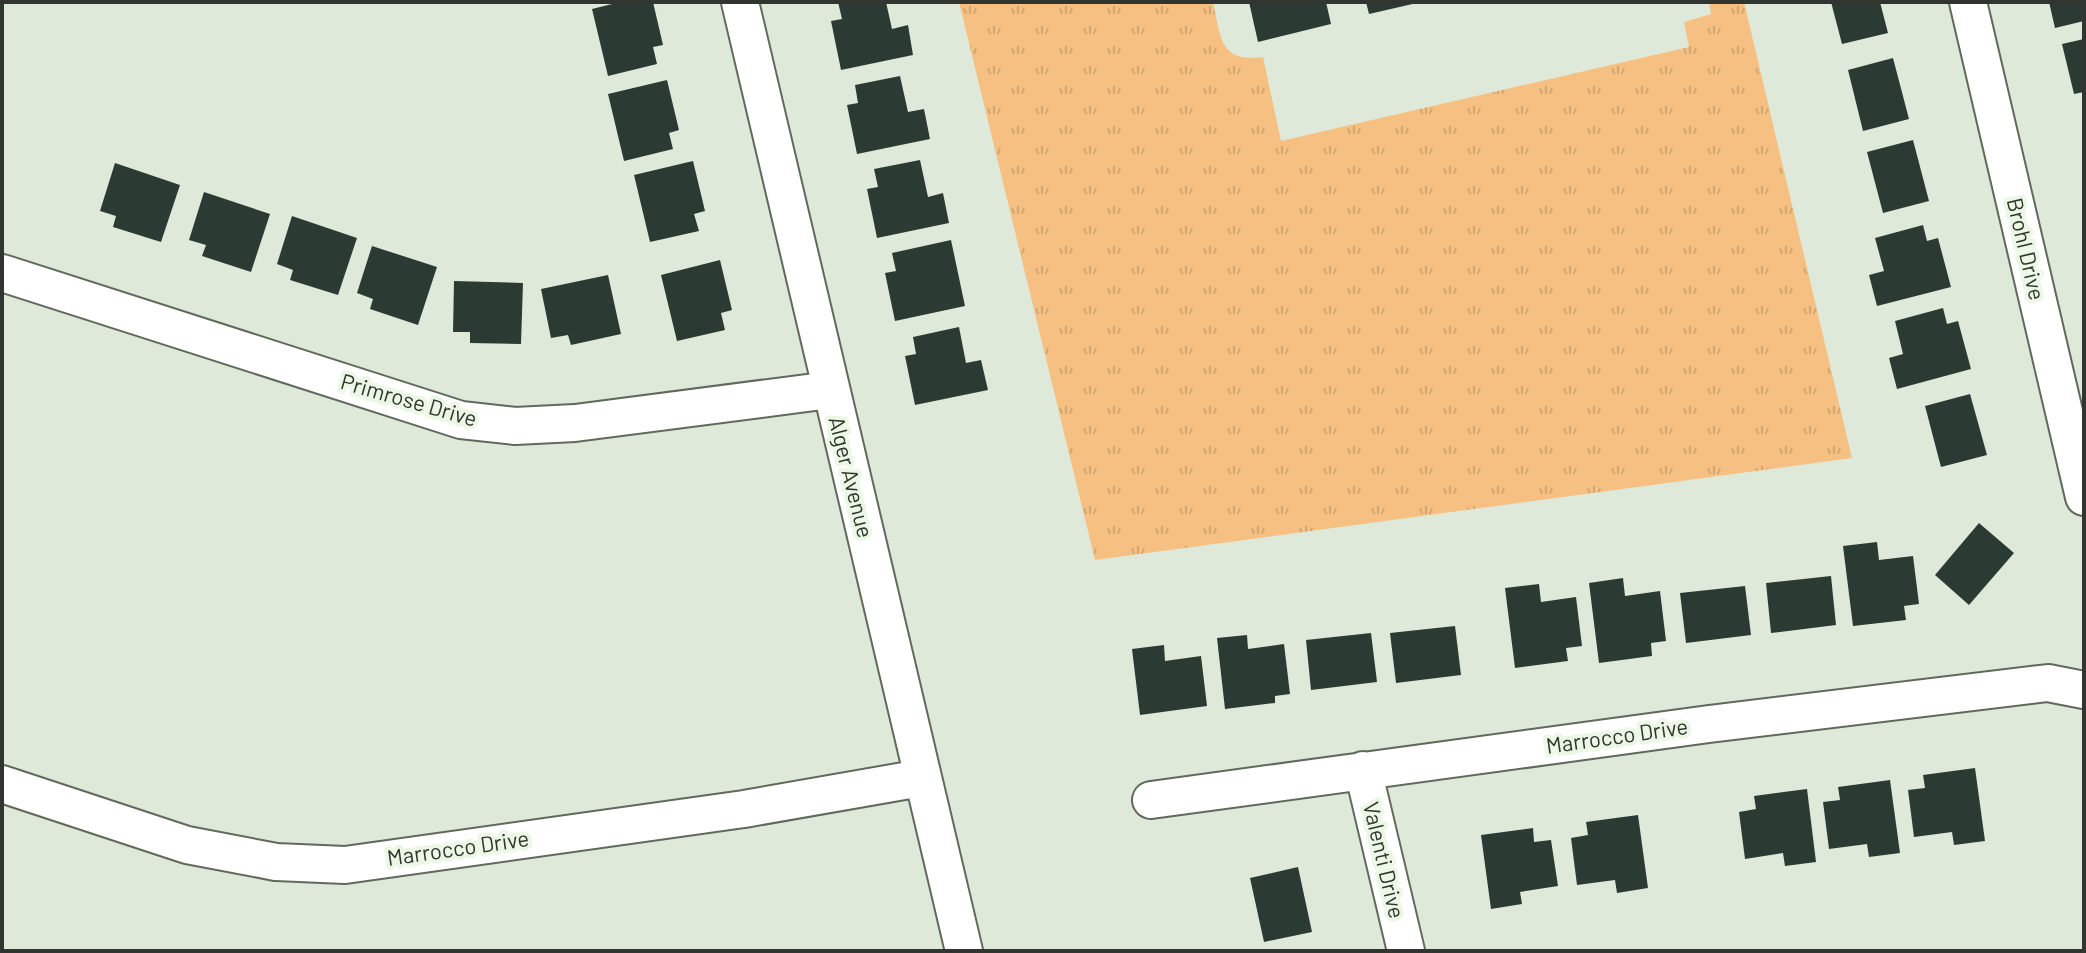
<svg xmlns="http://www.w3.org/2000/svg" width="2086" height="953" font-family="Barlow,sans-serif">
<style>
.grass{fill:url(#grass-tufts)}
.building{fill:#2b3b34}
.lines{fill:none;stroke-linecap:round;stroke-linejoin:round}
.minor-casing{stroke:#60695b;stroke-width:40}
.minor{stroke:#fff;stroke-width:36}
.labels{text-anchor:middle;stroke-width:8;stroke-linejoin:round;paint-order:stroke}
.street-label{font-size:22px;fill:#31352f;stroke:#ecf7e6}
</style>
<defs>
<pattern id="grass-tufts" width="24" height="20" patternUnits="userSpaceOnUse" patternTransform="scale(2)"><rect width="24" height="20" fill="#f5c082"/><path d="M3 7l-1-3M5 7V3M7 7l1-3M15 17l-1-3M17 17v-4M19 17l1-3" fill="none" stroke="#d2a671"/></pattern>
</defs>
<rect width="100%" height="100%" fill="#dfe9d9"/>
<path class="grass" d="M959,2H1213C1221,37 1219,63 1263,57L1281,141L1689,47L1684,22L1711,14L1709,2H1744L1852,458L1095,560Z"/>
<path class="building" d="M620,2H653L663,45L653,47L657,64L608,76L592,9Z
M838,2H886L892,29L908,25L913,55L841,70L831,21L842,19Z
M1249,2H1326L1331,24L1258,42Z
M1366,2H1417V3L1369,14Z
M1831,2H1880L1888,33L1842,44Z
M2049,2H2084V21L2055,28Z
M2084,39V92L2074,94L2062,44Z
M1893,58L1909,119L1863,131L1848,70Z
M900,76L908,112L924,109L930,139L857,154L847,105L858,103L855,85Z
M667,80L679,130L669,133L673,149L624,161L608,94Z
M1913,140L1929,201L1883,213L1867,152Z
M920,160L928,197L943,193L949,223L877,238L867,189L878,187L874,169Z
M693,161L705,211L694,214L699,231L650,242L634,175Z
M115,163L180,185L161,242L113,227L116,216L100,211Z
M204,192L270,214L251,272L202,256L206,245L189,240Z
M292,216L357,238L338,295L290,280L293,270L277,264Z
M1923,225L1927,241L1938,238L1951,287L1877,306L1869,275L1884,271L1875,238Z
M951,240L965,306L895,321L885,273L896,271L892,253Z
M372,246L437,267L418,325L370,309L373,299L357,293Z
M720,260L732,310L721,313L725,330L677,341L661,275Z
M608,275L621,334L571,345L568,335L551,338L541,289Z
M454,281L523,283L521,344L470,343V332H453Z
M1943,308L1947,324L1958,321L1971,369L1897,389L1889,358L1903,354L1895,321Z
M959,327L966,363L981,360L988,390L915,405L905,356L916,354L913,337Z
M1970,394L1987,455L1941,467L1925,406Z
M1979,523L2014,553L1969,605L1935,575Z
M1877,542L1879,560L1913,556L1919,604L1904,606L1906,620L1853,626L1843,546Z
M1831,576L1836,625L1771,633L1766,583Z
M1623,578L1625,596L1660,591L1666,641L1651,643L1652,656L1599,663L1589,583Z
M1539,584L1541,602L1576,597L1582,646L1566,648L1568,661L1515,668L1505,588Z
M1745,586L1751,635L1686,643L1680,593Z
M1455,626L1461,675L1396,683L1390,633Z
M1371,633L1377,682L1311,690L1306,640Z
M1247,635L1248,649L1284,644L1290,694L1275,696V703L1225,709L1217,638Z
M1164,645L1165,661L1201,656L1207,706L1140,715L1132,649Z
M1975,768L1985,841L1954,845L1952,832L1914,837L1908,790L1925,788L1923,775Z
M1890,780L1900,853L1869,857L1867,844L1829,849L1823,802L1840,800L1838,787Z
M1807,789L1816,862L1785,866L1783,853L1745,859L1739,812L1756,809L1754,796Z
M1638,815L1648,888L1617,893L1615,880L1577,885L1571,838L1588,835L1586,822Z
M1533,828L1534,842L1551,840L1558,886L1520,892L1522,904L1491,909L1481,835Z
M1298,867L1312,932L1264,942L1250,878Z"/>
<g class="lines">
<defs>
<path id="minor" d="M740,2L964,951
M1968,2L2084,497
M2,273L461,420L515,426L575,423L830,390
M1363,770L1406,951
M2,784L187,845L276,862L345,865L744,809L921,778
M1151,800L1709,724L2048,683L2084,690"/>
</defs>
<use href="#minor" class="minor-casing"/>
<use href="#minor" class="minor"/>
</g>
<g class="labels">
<g class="street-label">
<text transform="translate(2026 249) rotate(77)" y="8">Brohl Drive</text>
<text transform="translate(409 400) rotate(16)" y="8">Primrose Drive</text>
<text transform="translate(851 477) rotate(76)" y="8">Alger Avenue</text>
<text transform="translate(1617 736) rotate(-8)" y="8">Marrocco Drive</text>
<text transform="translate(458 848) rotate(-8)" y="8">Marrocco Drive</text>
<text transform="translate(1384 860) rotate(77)" y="8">Valenti Drive</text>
</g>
</g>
<rect width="2086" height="953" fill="none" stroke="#31352f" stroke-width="8"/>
</svg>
